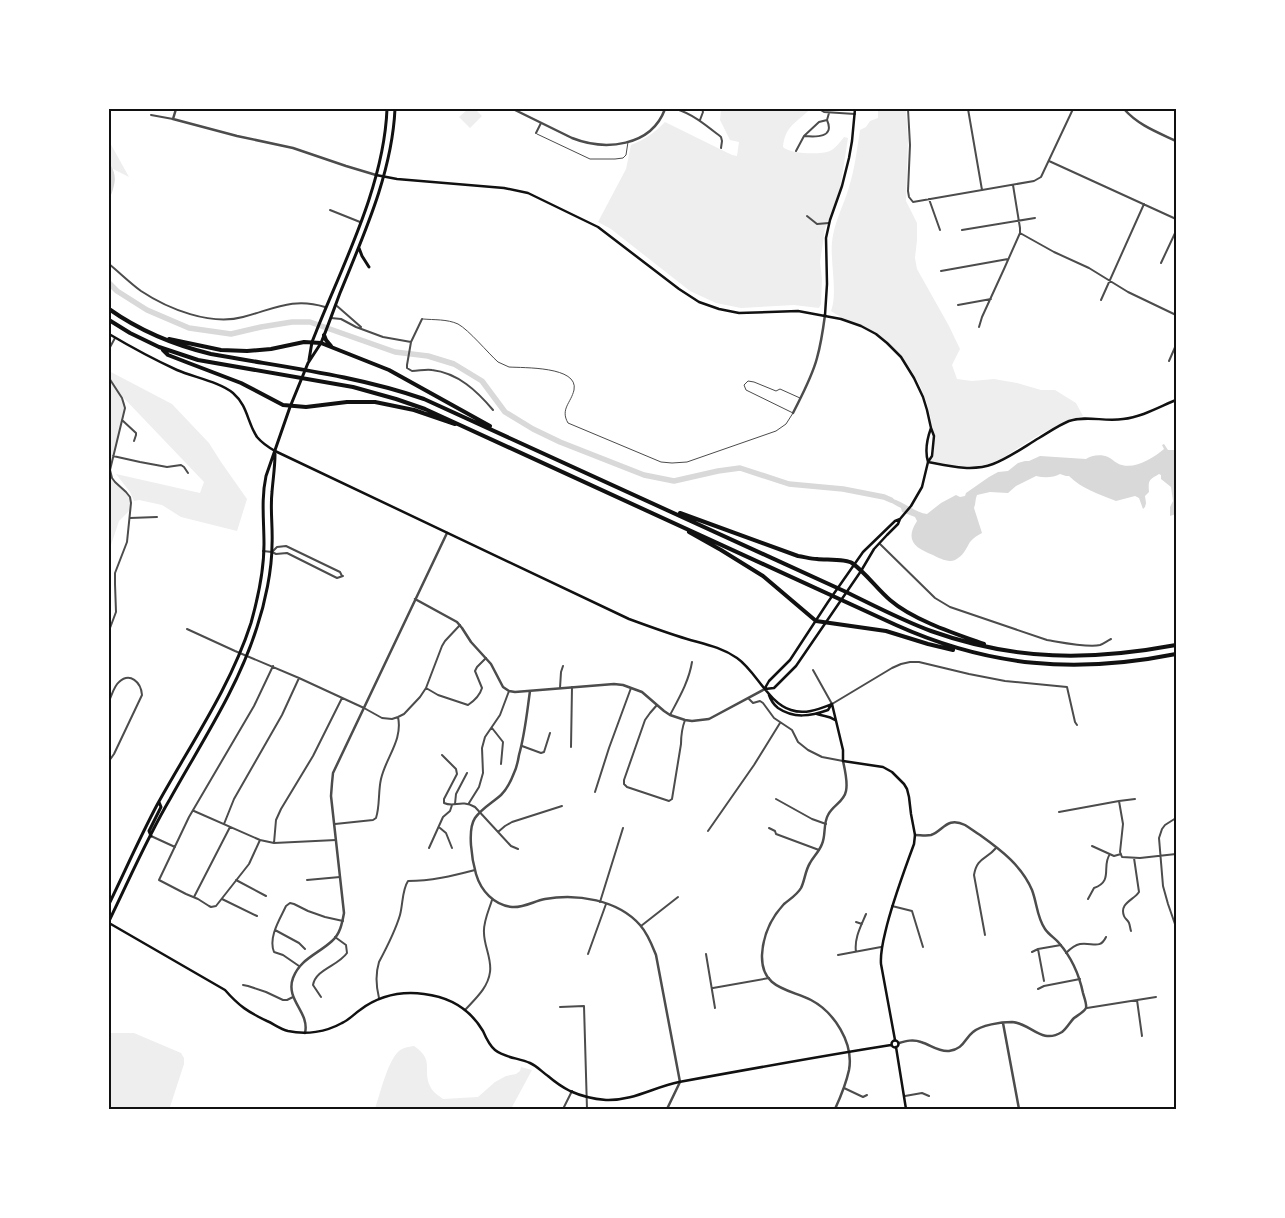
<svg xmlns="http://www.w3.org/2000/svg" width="1285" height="1218" font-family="'Nunito Sans',sans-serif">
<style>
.green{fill:#eee}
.water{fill:#d9d9d9}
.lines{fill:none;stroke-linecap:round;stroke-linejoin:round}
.river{stroke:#d9d9d9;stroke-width:5.5}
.service{stroke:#4c4c4c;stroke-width:1}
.minor{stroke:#4c4c4c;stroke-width:2}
.tertiary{stroke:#4c4c4c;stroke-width:2.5}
.secondary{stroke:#111;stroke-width:2.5}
.primary{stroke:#111;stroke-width:3}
.motorway{stroke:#111;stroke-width:4}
.neatline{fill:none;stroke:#111;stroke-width:2}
</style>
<rect width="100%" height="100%" fill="#fff"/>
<path class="green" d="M468,109H475L482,116L470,128L459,117Z
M721,109H810C797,123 785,125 783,147C790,154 820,155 830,151C836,148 840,142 844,137L848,138L840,189L825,229L820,262L822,279L821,304L819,308L794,305L741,308L716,303L690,291L611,229L598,222L626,169L631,145C646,139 654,133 665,122L732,155L737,156L739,142L730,140L720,120Z
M878,109H906L908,140L906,201L917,223V240L915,258L917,269L949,326L960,349L952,365L957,379L972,381L994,379L1017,383L1041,390H1055L1076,403L1083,416C1059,422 1039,435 1018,448C1009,454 999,461 988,464C969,469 949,465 931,461C932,452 934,443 933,434C930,394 907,352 872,331C859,323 843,320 831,311C838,293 830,262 832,242C834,222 844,205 849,187C855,168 857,149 860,130L866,127L870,121L878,118Z
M109,141L129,177L109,167Z
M109,371L172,404L209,443L221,462L247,499L237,531L181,517L162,505L139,500L134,501L130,492L116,474L200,493L204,482L119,393L125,403V407L110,470L112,478L130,497L131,509L119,521L109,551Z
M109,1033H134L181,1053L184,1058V1064L170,1107L171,1109H109Z
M414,1046C436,1061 421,1070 431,1088C433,1092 439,1096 443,1099L478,1097L495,1082L506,1076L516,1074L520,1071L521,1067L532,1070L511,1109H375C380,1094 388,1060 399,1051C404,1047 408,1047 414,1046Z"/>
<path class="water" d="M1164,444L1168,450H1176V514L1170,516V507L1173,501L1171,487L1161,479V475L1159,474C1149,480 1148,480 1149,492L1145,496L1146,503L1145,507L1143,509L1139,498L1135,496L1116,501C1099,494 1082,489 1069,476H1066L1060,474C1053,478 1044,478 1036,476L1016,486L1008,493L990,492L977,495C975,499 976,503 974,508L982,533C978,535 973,538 970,542C966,549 963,556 955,560C948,563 939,558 933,555C916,548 904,541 917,521L915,517L902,512L901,508L897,506L885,499L884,497C901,498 912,512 927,514L941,503L956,495L960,497L965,496L966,493L989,477L998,472L1008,471L1018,463L1025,461H1029L1040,456L1086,459C1091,455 1102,454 1108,457C1113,459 1116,464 1122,465C1136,469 1153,458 1164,449L1162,445Z"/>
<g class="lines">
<path class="river" d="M109,168C114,176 112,184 109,193
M109,283L117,291L147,310L189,328L231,334L261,327L292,322H310L395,352L428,356L454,364L482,381L505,412L533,429L560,442L644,475L674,481L718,471L740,468L789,484L843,489L884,497L891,500"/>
<path class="service" d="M537,134L590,159H615L623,158L626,155L628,142
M423,319C434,320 447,319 458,324C469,330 488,353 498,362L509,367C523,368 579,366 574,390C571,403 560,409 568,423L661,462L672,463L687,462L776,431L786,424L793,413L746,390L744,385L748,381L754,382L776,391L780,389L800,398"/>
<path class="minor" d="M676,109C693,114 707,126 721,137L722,141L721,148
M819,109L824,112L855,114
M908,109L910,145L908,191L909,197L913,202L1034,181L1041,177L1073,109
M968,109L982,190
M151,115L173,119
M700,120L703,112L702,109
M536,133L541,123
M804,136C816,137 835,138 827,120L829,113
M796,151L804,136L819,122L827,120
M1049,161L1176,219
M929,199L940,230
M330,210L360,222
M807,216L817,224L829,223
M962,230L1035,218
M1020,233L1054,252L1089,268L1128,292L1176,315
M1161,263L1176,231
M109,264C120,273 130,283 141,291C168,309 211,326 243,317C274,309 293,297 325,307
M941,271L1008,259
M1101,300L1144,204
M958,305L991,299
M337,306L361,327
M331,318L341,319L356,327L383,337L411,342
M422,319L411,342L407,365V368L412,371C419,371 425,369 432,370C458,373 477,391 493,410
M979,327L982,317L1004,269L1020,233V228L1013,185
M109,349L115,338
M1169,361L1176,345
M109,378L122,398L125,408L110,470L112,478L115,482L126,492L130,497L131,503L127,542L115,573V584L116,612L110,628L109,636
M122,420L136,433V435L134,441
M113,456L140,462L167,467L181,465L184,467L188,473
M130,518L157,517
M880,544L935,598L950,607L1047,640C1060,642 1088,648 1100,645C1103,644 1107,641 1111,639
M263,551L272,552L276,554L287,553L337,578L343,576
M272,552L277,547L286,546L340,572L342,576
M187,629L235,651L299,678L364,708L382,718L392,719L398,717L404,714L420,697L426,688L442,646L445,641L460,625
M813,670L832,704L892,668L901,664L910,662H919L969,674L1005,681L1067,687L1075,722L1077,725
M426,688L438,695L468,705C474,701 480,695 482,688L475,671L477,667L486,658
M560,688L561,672L563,666
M749,699L753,703L760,701L763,703L774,718L792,730L798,742L808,750L822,757L843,761
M109,701C112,695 114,686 119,682C130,672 141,682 142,695L114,754L109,761
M657,705L650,713L645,720L624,780V784L627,787L669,801L672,799L681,744C681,735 682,728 685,720
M670,715C679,698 689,681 692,662
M492,728L503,742L501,764
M522,746L541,753L544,752L550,733
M571,747L572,687
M442,755L456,769L457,774L444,799V803C455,808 460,799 475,807L511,846L518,849
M595,792L609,748L631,688
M776,799L812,819L826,824
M1119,801L1123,824L1120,852L1122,857L1140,858L1176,854
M469,803L479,787L483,773L482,748L485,737L500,715L509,691
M455,804L456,794L467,773
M194,811L260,840L274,843L336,840
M1059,812L1119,801L1135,799
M1176,818L1165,825L1162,829L1159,838L1163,886L1168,904L1176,927
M224,824L234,799L282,715L299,678
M335,824L373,820L376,818C380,806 378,792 381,779C386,757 403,740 398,717
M440,828L446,833L452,848
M769,828L775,831L776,834L819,850
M708,831L754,765L780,723
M498,832L505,826L512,822L562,806
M151,836L175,847
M260,840L249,864L216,906L211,907L209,906L198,899L186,894L159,880L189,817L254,706L273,666
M274,843L276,820L281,809L313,756L342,698
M1092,846L1114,856L1121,854
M429,848L443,817L450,811L452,805
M236,880L266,896
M307,880L340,877
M194,897L230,827
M222,899L257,916
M1088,899L1094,888C1114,881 1101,866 1110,854
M600,902L623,828
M892,906L912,911L923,947
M856,922L862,924
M641,926L678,897
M275,930L299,943L305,949
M1131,931C1130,928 1130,925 1129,923C1128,920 1125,919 1124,916C1119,903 1134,900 1139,892L1134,858
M985,935L974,875C977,857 986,860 996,848
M1038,949L1044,981
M856,952C854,938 861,926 866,914
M1032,952L1038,949L1061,945
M1066,953C1070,949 1075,945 1080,944C1092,942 1100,950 1106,937
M588,954L606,904
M706,954L715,1008
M838,955L881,947
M299,966L283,955L274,952C268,937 280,919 286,906L290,903L294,904L308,911L325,917L343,921
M243,985L248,986L266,992L283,1000H287L293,997
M713,988L769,978
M1038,989L1044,986L1080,979
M321,997L313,985C316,969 338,966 347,953L346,945L335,937
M379,998C376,986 375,975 379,962C387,947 395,932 400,915C403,904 402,890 408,881C431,881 452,876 475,870
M1137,1000L1142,1036
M560,1007L584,1006L587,1109
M1087,1008L1156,997
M465,1010C475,999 488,988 490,972C492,959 484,946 484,933C483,922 489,910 492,900
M844,1088L863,1097L867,1095
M905,1096L922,1093L929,1096
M563,1109L572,1091"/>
<path class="tertiary" d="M176,109L173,119L237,136L293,148L346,166L376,175
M513,109L572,138C605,151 651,147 665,109
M1124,109C1138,125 1157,132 1176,141
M793,413C802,395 812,377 817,358C821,344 823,330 825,315
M415,599L457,622L462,628L471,642L491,664L503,687L509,691L515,692L614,684L623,685L642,692L664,711L670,715L685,720L692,721L709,719L765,689
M530,691C527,712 525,734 519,755C518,761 517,767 514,773C511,781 507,789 501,795C492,803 482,808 475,818C467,830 472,860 476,874C481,891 494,905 512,907C524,908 534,901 545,899C577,893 618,900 640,925C648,934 652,945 656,955L680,1082L667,1109
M1003,1023L1019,1109
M305,1033C310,1012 285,1000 293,978C300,959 318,954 332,941C340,934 342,924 344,913L331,796L332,783L333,773L447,533
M899,1043C906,1041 913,1039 921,1042C931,1045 938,1052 949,1051C964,1049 964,1039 973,1032C981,1025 1001,1022 1012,1022C1031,1023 1041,1045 1062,1032C1067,1028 1070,1022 1074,1018C1078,1015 1084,1012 1086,1008C1087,1004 1084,997 1083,993C1079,974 1072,958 1059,943C1055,938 1049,935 1045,929C1037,918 1037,903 1032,890C1022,866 1001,850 980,835C975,832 970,828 965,825C947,816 943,831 931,835C926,836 920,835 915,835
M835,1109C841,1096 846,1084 849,1070C854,1043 834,1012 811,1000C789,989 761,989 762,955C763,936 771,918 784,904C790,899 797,895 801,888C805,880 805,871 810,863C813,857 819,852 822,844C826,835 823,824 828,815C833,805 844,802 846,791C848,782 845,770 843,761"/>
<path class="secondary" d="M376,175L397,179L504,188L528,193L598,227L679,289L699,302L719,309L739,313L798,311L841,319L861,326L876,334L887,343L901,357L914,378L923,397L927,410L931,428L934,436L932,456L928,462L922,487L911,506L900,519L898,524L887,535L874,549L861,571L796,666L774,688L765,689
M825,315L827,284L826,238L830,220L842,186L849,158L852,141L855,109
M109,334C131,347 153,359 177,370C193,377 220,382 233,393C248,406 247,422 257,437C262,443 268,447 275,451L629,619C648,626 667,633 687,639C704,644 721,647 737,658C756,671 768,703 791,710C805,715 819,709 832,704
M928,462C949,466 972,472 993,464C1009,458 1024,447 1039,438C1049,432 1059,425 1069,421C1087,415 1104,422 1123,419C1142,417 1159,407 1176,400
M928,462C925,452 927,439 931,428
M765,688L769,681L790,660L828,602L863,552L895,521L900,519
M769,695C771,701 773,704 778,708C794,719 811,716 828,710L831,705
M832,704L843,750V761L883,767L892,772L904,784L907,789L909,797L911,814L915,835L914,844C904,871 894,898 887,925C884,938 880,950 881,964L895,1040
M817,714C825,717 828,715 835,720
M109,923L225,990C239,1006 248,1012 267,1021C274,1024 280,1029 288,1031C306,1035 326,1032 342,1023C349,1020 354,1014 360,1010C380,995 401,991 424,994C449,997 470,1009 483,1031C486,1038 489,1045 495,1050C505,1058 519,1058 530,1063C537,1066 542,1072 548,1076C555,1082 562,1087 570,1091C581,1096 594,1099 606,1100C633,1101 654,1087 679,1082C750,1069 821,1056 891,1045
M891.5 1044a3.5 3.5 0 1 1 7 0a3.5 3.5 0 1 1-7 0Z
M896,1047L906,1109"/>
<path class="primary" d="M359,248L362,256L369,267
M309,360L312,342L316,332C344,262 384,185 387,109
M151,836L149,831L161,807L159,802
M109,904C125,871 140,837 157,805C190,745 230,688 251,623C258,598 264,570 264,544C264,521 261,499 266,476L290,407L308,363L321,343C328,326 334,309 340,293C364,234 392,173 395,109
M109,921C129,880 147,838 170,799C201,743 238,688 257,627C265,603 272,570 272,545C273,527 270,509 272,492C273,479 275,467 275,454"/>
<path class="motorway" d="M109,309C140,331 174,345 211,354C282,367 355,375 424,399L844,591C873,605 901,620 931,631C1015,661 1090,661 1176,645
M109,320L130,333L159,347L198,360L353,387L396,399L425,409L896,625C989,667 1076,674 1176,654
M324,335L326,340L331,346
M169,339L221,350L247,351L271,349L304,342L321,343L389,370L490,426
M163,350L168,355L186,362L241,383L283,405L306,407L347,402H375L414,410L455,424
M680,513L798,556C805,557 811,559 817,559C826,560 846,559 852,563C866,573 877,589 890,600C913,620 956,634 984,644
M689,532L721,550L763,576L816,621L886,631L928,644L953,650"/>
</g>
<rect width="1285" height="1218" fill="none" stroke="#ffffff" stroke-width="220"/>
<rect x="110" y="110" width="1065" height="998" class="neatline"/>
</svg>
